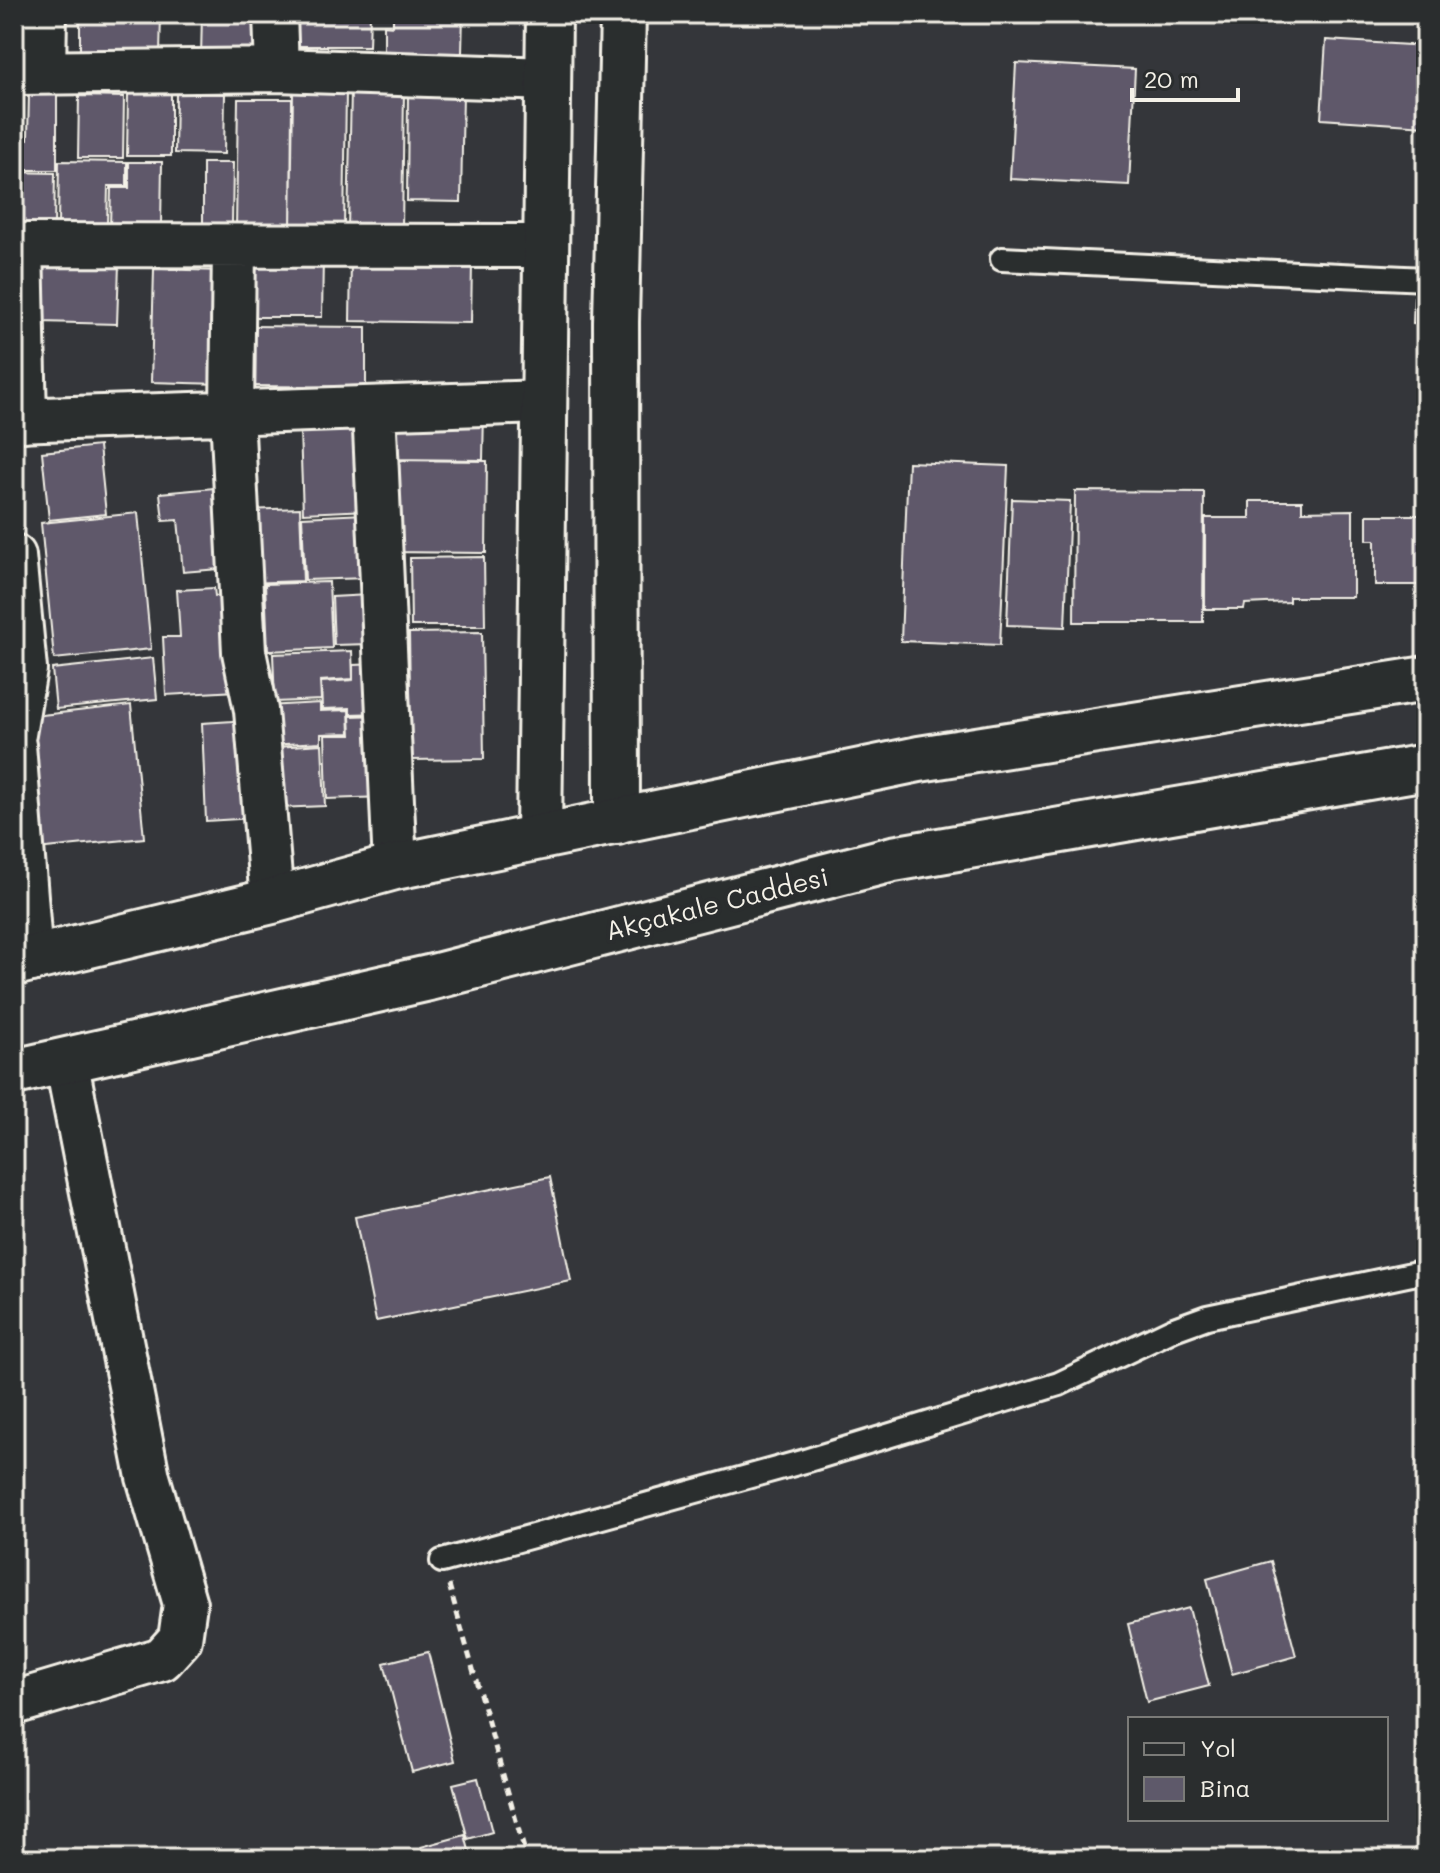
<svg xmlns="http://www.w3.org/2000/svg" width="1440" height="1873" font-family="Mali,sans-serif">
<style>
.building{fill:#5e596a;stroke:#f4f1e8;stroke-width:2}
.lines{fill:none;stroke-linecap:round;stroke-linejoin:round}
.lane-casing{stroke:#f4f1e8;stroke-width:28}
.street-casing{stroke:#f4f1e8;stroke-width:48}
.secondary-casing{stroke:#f4f1e8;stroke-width:50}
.primary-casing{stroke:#f4f1e8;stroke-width:50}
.path{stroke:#f4f1e8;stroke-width:5;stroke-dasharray:8 6;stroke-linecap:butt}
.lane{stroke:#2a2d2e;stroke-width:22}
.street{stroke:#2a2d2e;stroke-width:42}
.secondary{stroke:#2a2d2e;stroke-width:44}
.primary{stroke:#2a2d2e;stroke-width:44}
.labels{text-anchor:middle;stroke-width:8;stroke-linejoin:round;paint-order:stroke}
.street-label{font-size:26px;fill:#f4f1e8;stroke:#2a2d2e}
</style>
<rect width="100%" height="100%" fill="#34363a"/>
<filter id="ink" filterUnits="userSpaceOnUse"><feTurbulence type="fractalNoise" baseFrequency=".0125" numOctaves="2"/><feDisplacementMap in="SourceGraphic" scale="16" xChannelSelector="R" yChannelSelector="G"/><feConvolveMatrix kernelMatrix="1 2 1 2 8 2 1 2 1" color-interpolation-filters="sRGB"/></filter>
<g filter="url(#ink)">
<path class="building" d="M14,14H36V48H14Z
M80,14H161L160,54L80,53Z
M202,14H263L262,58L201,57Z
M293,14H370L369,46H293Z
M393,14H463L462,53H384V25L393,26Z
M1326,40L1426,46V126L1321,119Z
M1016,63L1135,69L1129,185L1010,179Z
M351,90H404L402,229L348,228Z
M293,91L346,92L344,230L291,229Z
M14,93L23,94V136H14Z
M29,93H57V170H18V138L28,139Z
M176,93L225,94L224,154L175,153Z
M408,93H463L461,202L407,201Z
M128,94H171V156H127Z
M79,96L124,97L123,158H78Z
M238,99H292L291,230L236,229Z
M59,161L127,162V186H108L107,226L58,225Z
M129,162H162L161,227H110L111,188H129Z
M203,163H233L232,224H203Z
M14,172L55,173L54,228H14Z
M247,257L323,258L322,317H247Z
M351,260L472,262L471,323L350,321Z
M43,262L119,264L117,324L41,322Z
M154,269L223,271L220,384L151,382Z
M1414,297H1426V324L1413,323Z
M244,326L366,327V387L243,386Z
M390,410L484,411L483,460L389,459Z
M365,428L369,510L303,513L300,431Z
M99,446L106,514L49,520L42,452Z
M388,460L487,461L486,553L387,552Z
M908,462L1008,466L1000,645L901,641Z
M225,487L231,568L183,572L178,520L163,521L160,493Z
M1075,491L1204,492L1203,622H1074Z
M1012,499L1070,501L1065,627L1007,625Z
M1250,501H1302V511L1353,510V597H1289V602L1245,604L1244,609H1205V518H1250Z
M300,508L303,581L246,583L243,510Z
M138,513L151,649L54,659L41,523Z
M365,514L367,578L305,580L302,517Z
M1367,515H1426V585H1375V540H1367Z
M484,557L485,626H411L410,558Z
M329,582L332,648L268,651L265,584Z
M214,588L215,596L232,594L237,691L166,695L163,637H180L177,590Z
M368,595L370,644L334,645L332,597Z
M482,632L484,759L411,760L409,633Z
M352,651L353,679L320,681L321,700L275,702L273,654Z
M153,658L157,699L56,709L52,669Z
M380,664L382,713L350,714V708L322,709L321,682L353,680V665Z
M320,703V711L349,710L350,733L321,734V742L268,745L266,706Z
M131,705L144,838L37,849L24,717Z
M381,715L384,797L327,799L325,735H351L350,716Z
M249,720L254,818L206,821L202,723Z
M322,744L325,806L277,808L275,747Z
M550,1177L571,1281L376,1321L355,1217Z
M1271,1561L1296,1656L1232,1674L1207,1579Z
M1189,1608L1209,1686L1147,1702L1128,1624Z
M428,1652L455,1761L412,1772L384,1663Z
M478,1778L492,1832L468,1839L453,1784Z
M465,1835L471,1858L424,1859L421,1847Z"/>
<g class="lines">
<defs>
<path id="lane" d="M1002,259L1426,279
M442,1561L805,1461L1059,1384L1174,1329L1207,1317L1426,1271"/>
<path id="street" d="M275,14L277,70
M44,72L45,14
M14,73L277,70L549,79
M14,245L546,246
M21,245L25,420
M234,246L232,413L244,652L256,710L272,901
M374,408L395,867
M14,420L542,402
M14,556L25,669L14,734
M14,745L31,960
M14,1703L162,1659L180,1639L185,1604L148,1477L66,1060"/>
<path id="secondary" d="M617,822L616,322L623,14
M539,836L549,14"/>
<path id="primary" d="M14,963L272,901L395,867L919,759L1426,679
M14,1072L429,978L893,859L1426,767"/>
</defs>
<use href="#lane" class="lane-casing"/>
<use href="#street" class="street-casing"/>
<use href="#secondary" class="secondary-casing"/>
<use href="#primary" class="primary-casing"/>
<path class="path" d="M449,1585L527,1859"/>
<use href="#lane" class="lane"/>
<use href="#street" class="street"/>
<use href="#secondary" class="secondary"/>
<use href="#primary" class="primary"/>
</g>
</g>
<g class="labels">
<g class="street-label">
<text transform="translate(717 904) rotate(-14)" y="9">Akçakale Caddesi</text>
</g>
</g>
<rect width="1440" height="1873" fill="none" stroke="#2a2d2e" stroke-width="48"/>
<rect x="24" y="24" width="1392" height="1825" fill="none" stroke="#f4f1e8" stroke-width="3" filter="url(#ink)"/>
<rect x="1128" y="1717" width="260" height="104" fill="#2a2d2e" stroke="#7b7b78" stroke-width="2"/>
<rect x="1144" y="1743" width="40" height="12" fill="#2a2d2e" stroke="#7b7b78" stroke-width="2"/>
<text x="1200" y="1757" font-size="24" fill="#f4f1e8">Yol</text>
<rect x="1144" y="1777" width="40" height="24" fill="#5e596a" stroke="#7b7b78" stroke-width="2"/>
<text x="1200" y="1797" font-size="24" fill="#f4f1e8">Bina</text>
<path d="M1132 88v12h106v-12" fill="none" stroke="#f4f1e8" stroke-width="4"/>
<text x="1144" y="88" font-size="24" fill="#f4f1e8" stroke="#2a2d2e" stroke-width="6" paint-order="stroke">20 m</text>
</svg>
